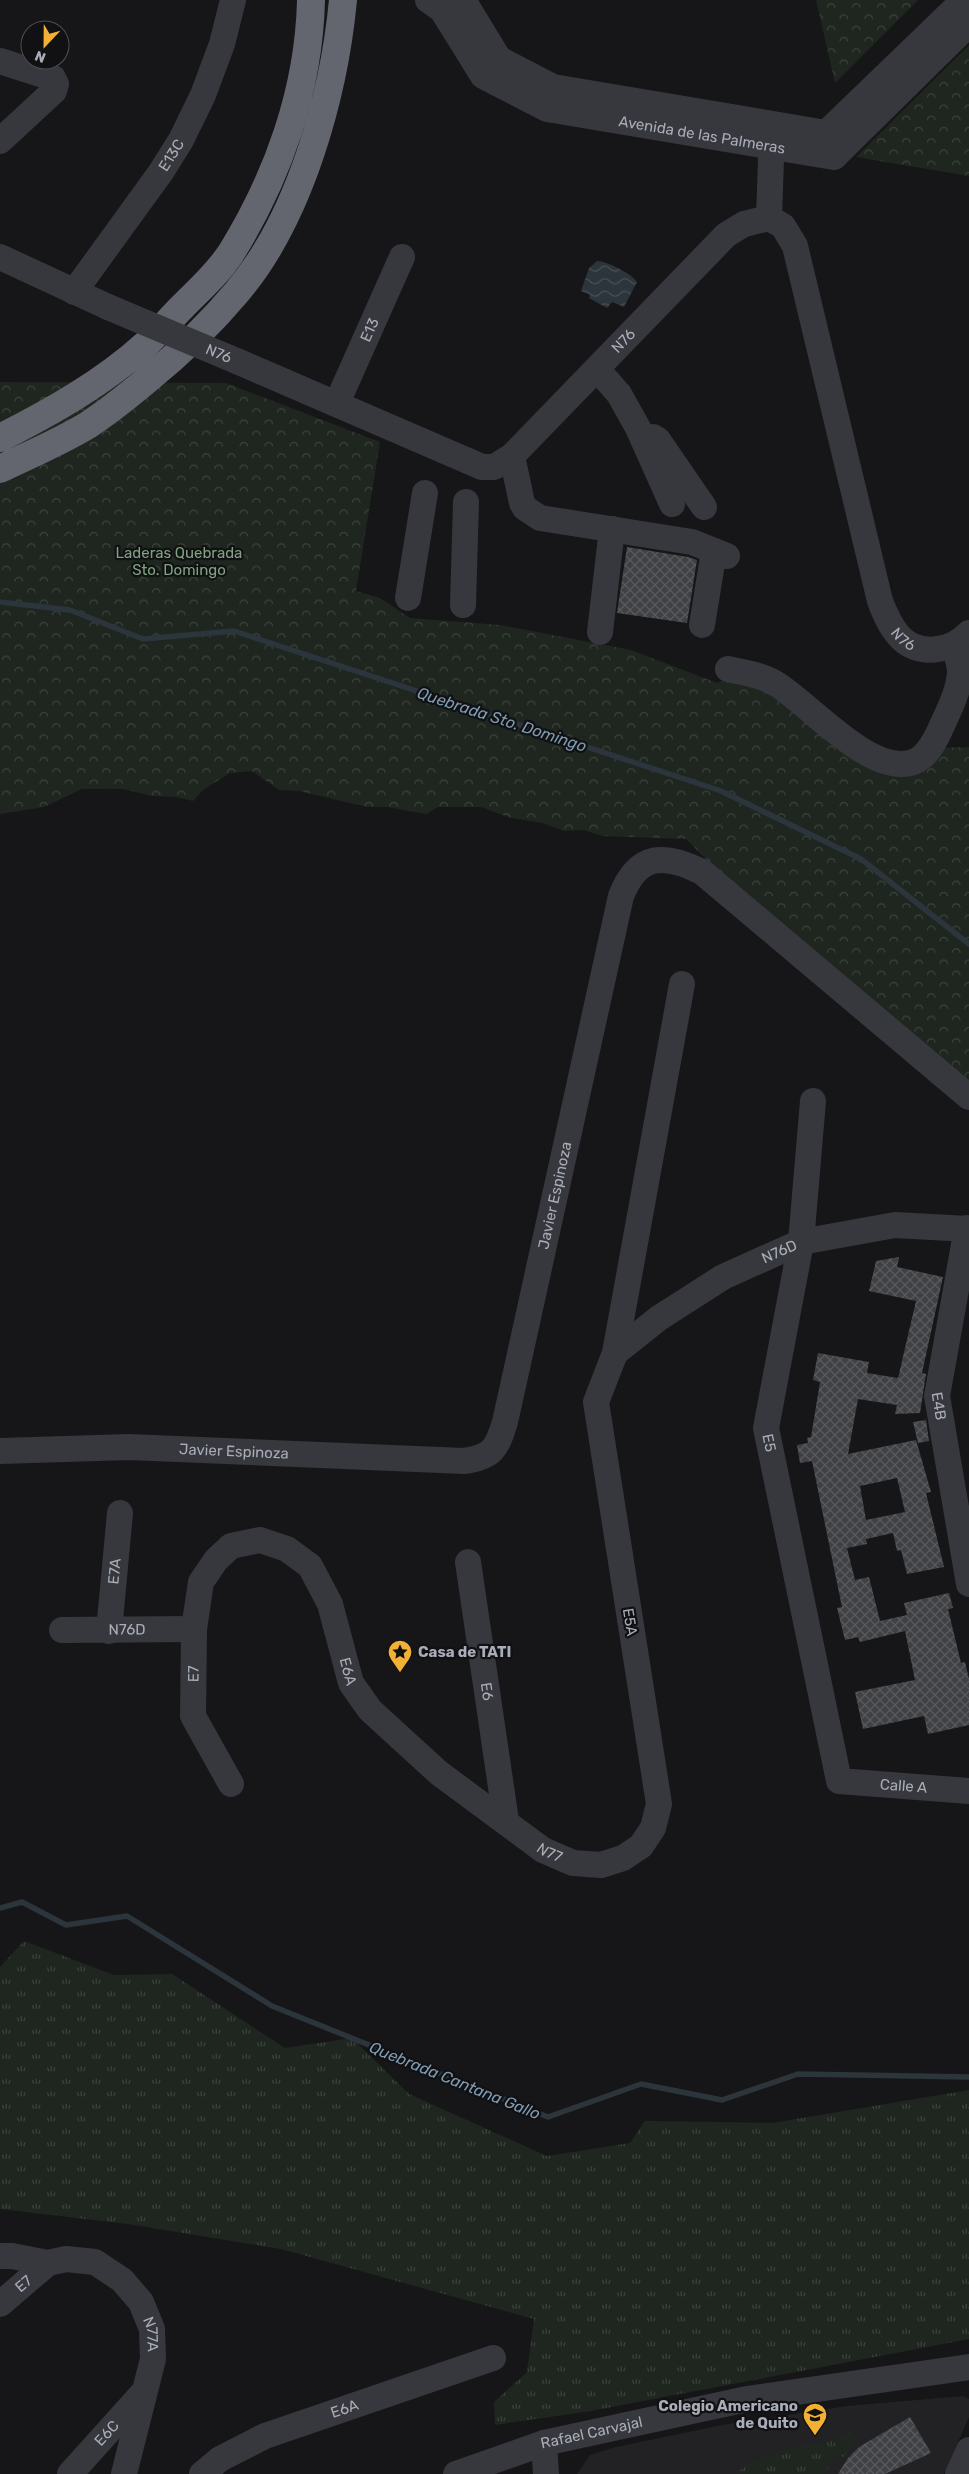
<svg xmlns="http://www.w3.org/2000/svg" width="969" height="2474" font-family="Rubik,sans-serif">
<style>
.built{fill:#222225}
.grass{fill:url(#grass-tufts)}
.forest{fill:url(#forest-crowns)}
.water{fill:url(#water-waves)}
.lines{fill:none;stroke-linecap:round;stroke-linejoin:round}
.stream{stroke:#2c353c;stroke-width:5.5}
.building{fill:url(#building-cross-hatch);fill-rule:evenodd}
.minor{stroke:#37383d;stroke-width:26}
.highway{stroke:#63666e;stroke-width:28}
.minor-bridge{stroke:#37383d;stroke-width:26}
.labels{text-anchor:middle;stroke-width:4.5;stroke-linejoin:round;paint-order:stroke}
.street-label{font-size:15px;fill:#a8adb8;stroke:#111113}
.park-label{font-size:15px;fill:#7fa381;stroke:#111113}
.poi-label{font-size:15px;font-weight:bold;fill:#a8adb8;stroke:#111113;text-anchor:start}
.water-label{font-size:16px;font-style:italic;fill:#7f9bb3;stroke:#111113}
</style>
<defs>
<pattern id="grass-tufts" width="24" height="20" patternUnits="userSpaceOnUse" patternTransform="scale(1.25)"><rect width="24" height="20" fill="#1e261f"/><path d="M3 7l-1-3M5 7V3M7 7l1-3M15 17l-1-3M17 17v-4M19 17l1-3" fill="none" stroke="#3c433d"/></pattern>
<pattern id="forest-crowns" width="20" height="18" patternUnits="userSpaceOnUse" patternTransform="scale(1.25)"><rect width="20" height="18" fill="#1e261f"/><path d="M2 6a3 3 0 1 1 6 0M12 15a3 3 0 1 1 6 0" fill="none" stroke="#3c433d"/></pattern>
<pattern id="water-waves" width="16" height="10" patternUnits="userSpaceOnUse" patternTransform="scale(1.25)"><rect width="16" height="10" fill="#2c353c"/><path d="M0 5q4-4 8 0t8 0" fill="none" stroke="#485056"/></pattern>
<pattern id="building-cross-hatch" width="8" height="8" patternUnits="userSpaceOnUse" patternTransform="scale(1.25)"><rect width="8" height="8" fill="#404145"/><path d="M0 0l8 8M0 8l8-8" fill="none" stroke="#595a5e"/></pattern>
</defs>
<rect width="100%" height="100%" fill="#161618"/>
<path class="built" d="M963,2396L969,2399V2417L944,2474H577L590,2455L616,2447L722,2425L847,2406Z"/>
<path class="grass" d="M24,1941L114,1975L172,1974L285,2048L352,2038L409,2094L547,2156L630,2143L645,2121L772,2123L969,2090V2339L591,2411L495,2425L494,2402L527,2372L534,2319L281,2249L128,2224L0,2209V1967Z
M850,2433L855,2443L844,2457L837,2454L824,2474H735C768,2446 812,2449 850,2433Z"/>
<path class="forest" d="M816,0H918L835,83Z
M969,45V176L856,157Z
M0,382L226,383L380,442L356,591L380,598L410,618L500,625L631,650L717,683L754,664L899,767L934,748L969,747V1082L706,859L686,839L603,836L583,830L564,831L543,823L511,818L481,807H438L426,814L387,807H367L299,791L279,790L252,771L230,773L203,790L193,801L176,797L152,796L124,789H82L44,807L0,814Z"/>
<path class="water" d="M597,261C607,261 632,274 637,282L624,307L612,302L607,308L589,298L590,295L581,291L589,268Z"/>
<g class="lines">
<path class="stream" d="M0,602L70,610L143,639L234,631L721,791L861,859L969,944
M0,1908L22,1902L66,1925L127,1916L272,2006L548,2117L641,2084L722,2100L798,2074L969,2077"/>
</g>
<path class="building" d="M627,547L688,557L697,560L687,623L617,613Z
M899,1257L897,1267L943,1277L922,1373L926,1374L920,1413L895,1414L897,1405L858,1399L848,1454L916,1440L931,1492L926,1493L944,1567L907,1574L901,1550L897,1551L893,1533L866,1539L867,1544L847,1548L855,1580L869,1577L880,1621L907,1615L904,1603L949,1593L953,1608L948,1609L961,1663L965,1662L969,1679V1725L928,1734L924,1716L863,1729L855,1692L915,1680L905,1631L860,1642L858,1637L845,1640L837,1608L842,1607L812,1461L800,1463L797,1445L808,1443L807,1438L811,1437L820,1382L813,1380L818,1353L869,1362L867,1373L898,1378L916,1301L869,1291L876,1261ZM897,1478L905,1512L866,1520L860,1486Z
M926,1420L929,1441L918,1443L913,1422Z
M910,2417L931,2453L885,2474H838L848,2458L859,2447Z"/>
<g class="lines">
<g class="minor">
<path id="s1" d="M428,0L442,10L483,76L547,109L834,157L969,24"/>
<path d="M463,0L499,59L553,87L826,133L964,0"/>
<path d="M0,61L53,78L56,84L54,91L0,141"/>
<path d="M769,218L772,129"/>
<path d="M0,257L108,307"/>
<path id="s2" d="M74,292L161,172L181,140L203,95L222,44L233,0"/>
<path id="s3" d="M239,362L482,467H494L512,456L726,235L744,224L769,218L783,226L795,246L880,601C885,614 890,626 899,636C918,657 951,652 969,633"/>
<path d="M597,369L619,394L638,428L672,504"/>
<path id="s4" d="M337,403L402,257"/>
<path d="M653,437L658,440L704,507"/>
<path d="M512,456L522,503L525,508L540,518L692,542L727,556"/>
<path d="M408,598L425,493"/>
<path d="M463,605L466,502"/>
<path d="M702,625L714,551"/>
<path d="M600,632L612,529"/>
<path d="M728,669C745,673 763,675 778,685C811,706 868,773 910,763C925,760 934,743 940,730C948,712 959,692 960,672C960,664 956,654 955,646"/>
<path id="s5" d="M813,1101L801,1242L766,1428L839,1781L969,1791"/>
<path id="s6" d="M967,1228L937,1396L969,1584"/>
<path id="s7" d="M615,1353L659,1318L723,1277L801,1242L895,1225L969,1229"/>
<path id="s8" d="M0,1451L129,1447L464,1461C493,1457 497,1448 505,1422L621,896C638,853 664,853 702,872L969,1097"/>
<path id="s9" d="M468,1562L506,1821"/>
<path id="s10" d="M62,1630L194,1629"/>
<path id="s11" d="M109,1631L120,1513"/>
<path id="s12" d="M231,1784L193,1716L194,1629L201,1582L216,1560L231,1546L260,1540L287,1549L310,1566L330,1604L351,1683L370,1710L439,1773L543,1850L573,1863L601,1865L623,1858L641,1846L653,1828L659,1804L596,1402L615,1353L682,984"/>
<path id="s13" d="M0,2256H12L48,2263L66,2259L95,2262L122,2280L141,2302L152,2329L153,2359L124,2474"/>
<path id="s14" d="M0,2304L48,2263"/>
<path d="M544,2443L546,2474"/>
<path id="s15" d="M70,2474L142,2394"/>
<path id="s16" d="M202,2474L220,2459L265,2436L493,2358"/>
<path id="s17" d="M456,2474L544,2443L747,2399L969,2367"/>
<path d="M958,2474L969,2450"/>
</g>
<path class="highway" d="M0,438C51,412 103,383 146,344C159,332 170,319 183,306C200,289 218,273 231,253C278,177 309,90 311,0
M0,469C29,455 60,442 88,425C109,411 129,395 148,379C180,353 211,323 237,292C300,218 334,95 343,0"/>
<path class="minor-bridge" id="s18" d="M108,307L239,362"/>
</g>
<defs>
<symbol id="sight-pin" viewBox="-11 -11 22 30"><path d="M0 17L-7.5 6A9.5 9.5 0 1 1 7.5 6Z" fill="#f2b134" stroke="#111113"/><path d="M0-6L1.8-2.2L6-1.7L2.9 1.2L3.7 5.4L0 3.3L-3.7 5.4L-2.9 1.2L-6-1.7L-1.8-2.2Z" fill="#111"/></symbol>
<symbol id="school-pin" viewBox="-11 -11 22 30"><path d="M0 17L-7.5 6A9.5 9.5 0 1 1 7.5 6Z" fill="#f2b134" stroke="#111113"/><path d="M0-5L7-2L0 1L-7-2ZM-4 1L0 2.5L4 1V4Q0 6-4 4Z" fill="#111"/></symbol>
</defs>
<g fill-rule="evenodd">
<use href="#sight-pin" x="386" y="1638" width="28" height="38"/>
<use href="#school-pin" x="801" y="2401" width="28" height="38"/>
</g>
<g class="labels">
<g class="street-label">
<text dy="5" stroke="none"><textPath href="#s1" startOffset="324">Avenida de las Palmeras</textPath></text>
<text dy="5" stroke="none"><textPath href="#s2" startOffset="168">E13C</textPath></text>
<text dy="5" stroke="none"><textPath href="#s4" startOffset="80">E13</textPath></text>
<text dy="5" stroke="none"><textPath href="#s3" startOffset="458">N76</textPath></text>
<text dy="5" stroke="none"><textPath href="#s18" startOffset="120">N76</textPath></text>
<text dy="5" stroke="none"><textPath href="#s3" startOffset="1102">N76</textPath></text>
<text dy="5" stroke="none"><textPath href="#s8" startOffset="758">Javier Espinoza</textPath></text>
<text dy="5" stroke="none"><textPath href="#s7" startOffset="194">N76D</textPath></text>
<text dy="5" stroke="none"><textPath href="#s6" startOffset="181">E4B</textPath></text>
<text dy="5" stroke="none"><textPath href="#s5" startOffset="346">E5</textPath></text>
<text dy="5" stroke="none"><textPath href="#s8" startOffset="234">Javier Espinoza</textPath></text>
<text dy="5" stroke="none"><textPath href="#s11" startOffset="60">E7A</textPath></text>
<text transform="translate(630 1622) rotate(81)" y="5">E5A</text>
<text dy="5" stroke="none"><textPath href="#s10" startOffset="65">N76D</textPath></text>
<text dy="5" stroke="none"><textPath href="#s12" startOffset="459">E6A</textPath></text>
<text dy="5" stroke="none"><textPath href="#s12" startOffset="120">E7</textPath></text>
<text dy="5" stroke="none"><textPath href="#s9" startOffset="131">E6</textPath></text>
<text dy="5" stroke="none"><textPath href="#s5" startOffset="756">Calle A</textPath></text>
<text dy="5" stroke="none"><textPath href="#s12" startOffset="734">N77</textPath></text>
<text dy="5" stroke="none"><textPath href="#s14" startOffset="31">E7</textPath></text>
<text dy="5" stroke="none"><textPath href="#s13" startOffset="192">N77A</textPath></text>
<text dy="5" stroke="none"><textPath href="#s16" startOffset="158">E6A</textPath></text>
<text dy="5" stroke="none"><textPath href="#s15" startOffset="55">E6C</textPath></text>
<text dy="5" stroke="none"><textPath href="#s17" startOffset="142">Rafael Carvajal</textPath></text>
</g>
<g class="park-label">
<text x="179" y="558">Laderas Quebrada<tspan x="179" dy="17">Sto. Domingo</tspan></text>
</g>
<g class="poi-label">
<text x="418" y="1657">Casa de TATI</text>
<text x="798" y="2411" text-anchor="end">Colegio Americano<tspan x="798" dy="17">de Quito</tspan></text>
</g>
<g class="water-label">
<text transform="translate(502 719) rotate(18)" y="6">Quebrada Sto. Domingo</text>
<text transform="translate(455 2080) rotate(22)" y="6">Quebrada Cantana Gallo</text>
</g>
</g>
<g transform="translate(45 45) rotate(202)"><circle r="24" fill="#111113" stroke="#4d4f55"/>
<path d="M0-4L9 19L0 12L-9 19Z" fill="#f2b134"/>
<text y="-8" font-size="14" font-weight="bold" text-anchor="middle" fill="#a8adb8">N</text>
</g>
</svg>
